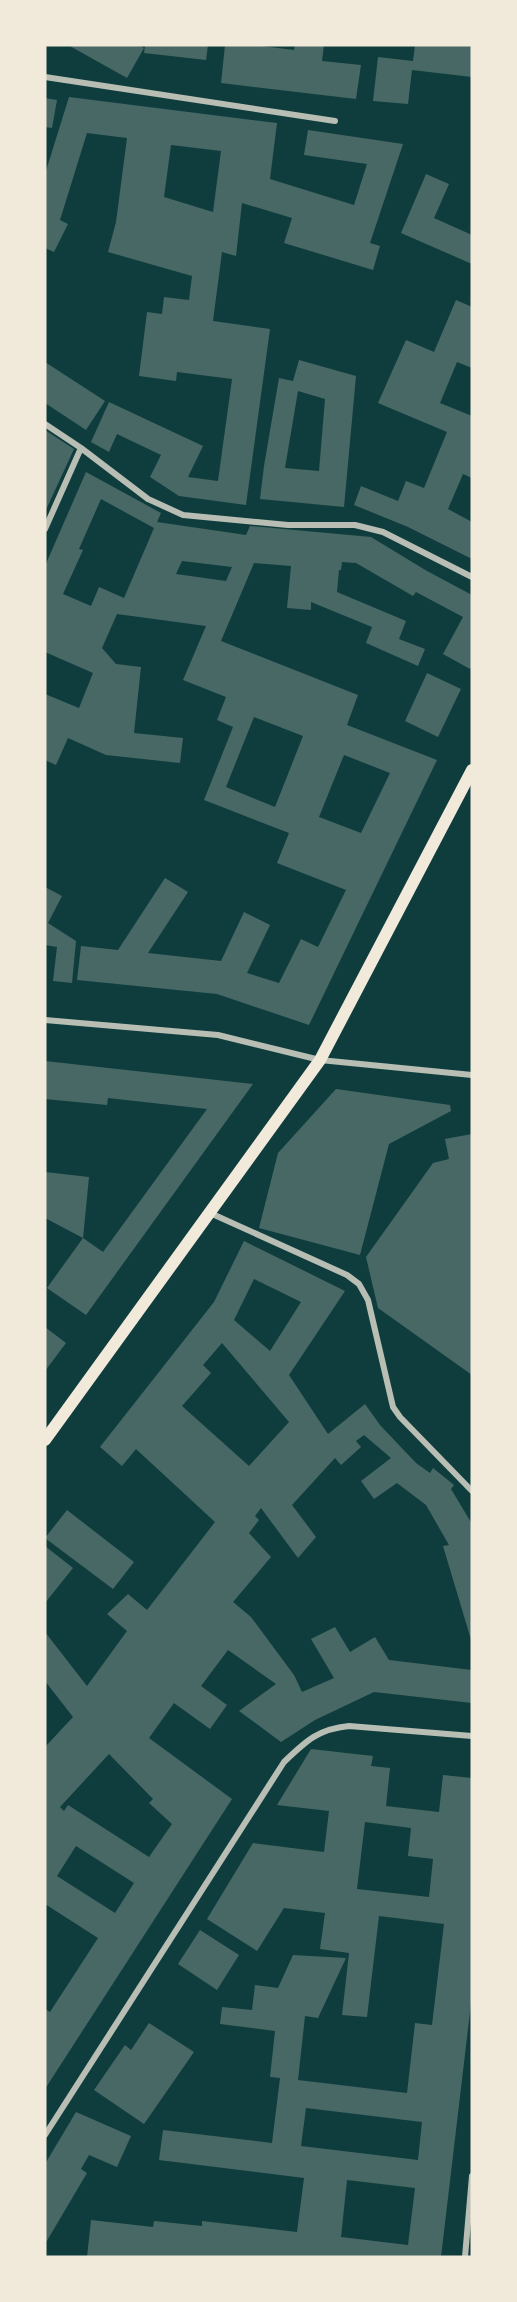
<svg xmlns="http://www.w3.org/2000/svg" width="517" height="2302" font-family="Lato,sans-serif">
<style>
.building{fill:#486865;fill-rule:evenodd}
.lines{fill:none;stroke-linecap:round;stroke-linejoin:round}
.minor{stroke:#b8beb3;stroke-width:6}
.secondary{stroke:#f1e9da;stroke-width:12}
</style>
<rect width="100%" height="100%" fill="#0f3d3e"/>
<path class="building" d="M68,45H139L144,48L127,78Z
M145,45H208L206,60L144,53Z
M225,45H254L294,50L295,45H324L322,61L361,65L356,99L221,83Z
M415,45H472V77L412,70L408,104L373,101L378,57L413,61Z
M69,97L277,123L270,179L354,205L367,164L304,155L308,130L403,144L370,243L380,246L373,270L284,243L292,218L242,203L236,256L222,252L213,321L270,329L246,505L179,496L150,477L161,455L117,434L109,452L91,442L109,402L203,446L188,477L218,481L232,379L177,372L176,381L139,376L147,312L162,314L164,297L189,300L192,276L108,252L116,222L127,138L87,133L60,220L68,224L54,252L45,248V174ZM171,145L221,151L213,212L164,197Z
M45,98L57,100L52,128L45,127Z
M426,174L449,184L434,218L472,235V264L401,233Z
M456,300L472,307V368L457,362L440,403L472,416V478L463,474L448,509L472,522V559L408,527L354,505L361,486L398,501L406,481L424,488L447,432L378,403L406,340L434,352Z
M299,360L356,376L344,507L260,499L264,466L279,378L293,381ZM298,391L325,399L319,471L285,468Z
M45,362L105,401L86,430L45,403Z
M45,430L74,449L45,512Z
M86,472L161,513L157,522L246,535L250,526L371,537L427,571L472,595V665L470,669L443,654L463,617L416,592L413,596L356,563L342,562L341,570H339L337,592L406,621L399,639L425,649L418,666L366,643L372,627L311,602V610L287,608L291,566L254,563L221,641L358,695L347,725L437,760L309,1025L217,994L77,980L81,946L118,950L165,878L188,892L148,953L221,961L244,912L270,925L247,973L279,983L301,939L318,947L346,890L277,863L289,833L204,800L233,727L217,720L226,697L183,680L206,626L117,614L102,648L116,664L141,667L134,733L183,738L180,763L106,755L68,738L56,765L45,760V694L79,708L93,673L45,652V566ZM101,499L154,528L124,598L99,587L91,606L63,594L83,550L79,549ZM182,561L232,567L226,581L176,574ZM254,717L303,736L275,807L226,787ZM344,755L390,773L361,833L319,817Z
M427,673L461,689L438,737L405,721Z
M45,887L62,896L48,923L76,941L72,983L53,981L57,947L45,945Z
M45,1061L253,1084L86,1315L47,1288L83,1238L103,1252L207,1109L108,1098L107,1105L45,1099Z
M336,1089L450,1105L451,1111L389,1144L360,1255L259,1228L278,1153Z
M472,1134V1375L378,1308L366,1257L433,1163L449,1159L445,1139Z
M45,1172L89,1177L83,1238L45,1218Z
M244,1241L345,1291L289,1375L328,1434L365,1404L380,1425L416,1463L430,1473L433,1468L454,1485L451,1489L472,1524V1643L443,1546L449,1545L426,1505L397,1483L374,1499L361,1481L391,1458L364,1435L356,1441L361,1447L341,1465L335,1458L292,1505L316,1537L298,1558L261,1508L255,1516L259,1520L249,1533L271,1557L233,1602L251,1617L294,1675L302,1692L334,1678L311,1639L335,1627L350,1652L375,1637L389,1660L472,1670V1703L374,1692L315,1720L281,1742L239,1711L276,1684L228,1650L201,1686L227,1705L210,1729L174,1703L149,1738L232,1799L45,2089V2009L50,2012L98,1938L45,1904V1747L73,1717L45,1681V1632L87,1686L127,1631L107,1614L128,1594L147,1610L215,1522L136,1449L122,1466L100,1447L214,1302ZM254,1279L301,1302L270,1351L234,1320ZM222,1343L289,1422L249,1466L182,1406L211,1373L203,1365ZM109,1754L153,1799L149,1803L172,1824L149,1857L68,1805L64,1811L60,1807ZM76,1846L134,1883L115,1913L57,1876Z
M45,1327L66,1343L45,1371Z
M67,1510L134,1562L113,1589L45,1538Z
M45,1546L73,1568L45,1603Z
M311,1749L373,1756L371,1766L390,1768L386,1806L439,1812L443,1775L472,1778V1995L441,2257H87L91,2220L153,2227L154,2221L202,2226V2221L297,2232L304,2178L159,2160L163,2130L272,2143L280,2078L270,2077L275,2031L220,2024L222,2007L252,2010L255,1985L278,1988L293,1955L346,1958L318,2018L305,2016L298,2080L407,2093L415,2023L432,2025L444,1924L379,1916L367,2017L342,2015L349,1953L320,1949L325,1913L284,1908L257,1951L207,1919L253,1843L324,1852L329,1811L277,1805ZM365,1822L411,1828L408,1856L433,1859L429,1897L357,1889ZM306,2108L422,2122L418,2160L301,2146ZM347,2180L415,2188L408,2245L341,2237Z
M200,1930L239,1955L217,1990L178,1964Z
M149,2023L194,2052L144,2124L94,2090L125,2045L131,2050Z
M76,2112L131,2136L117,2167L89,2155L81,2169L87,2173L45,2244V2164Z"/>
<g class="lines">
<path class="minor" d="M45,77L335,121
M45,424L81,448L148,499L183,515L288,525H355L383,532L472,577
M45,529L81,448
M45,1020L218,1035L320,1060L472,1075
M210,1213L347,1275L359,1284L368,1300L393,1407L400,1417L472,1491
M45,2135L284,1762C306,1741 318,1729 349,1726L472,1736
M465,2257L472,2176"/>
<path class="secondary" d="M45,1440L320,1060L472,770"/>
</g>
<rect width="517" height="2302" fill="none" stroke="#f1e9da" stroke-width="93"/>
</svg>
